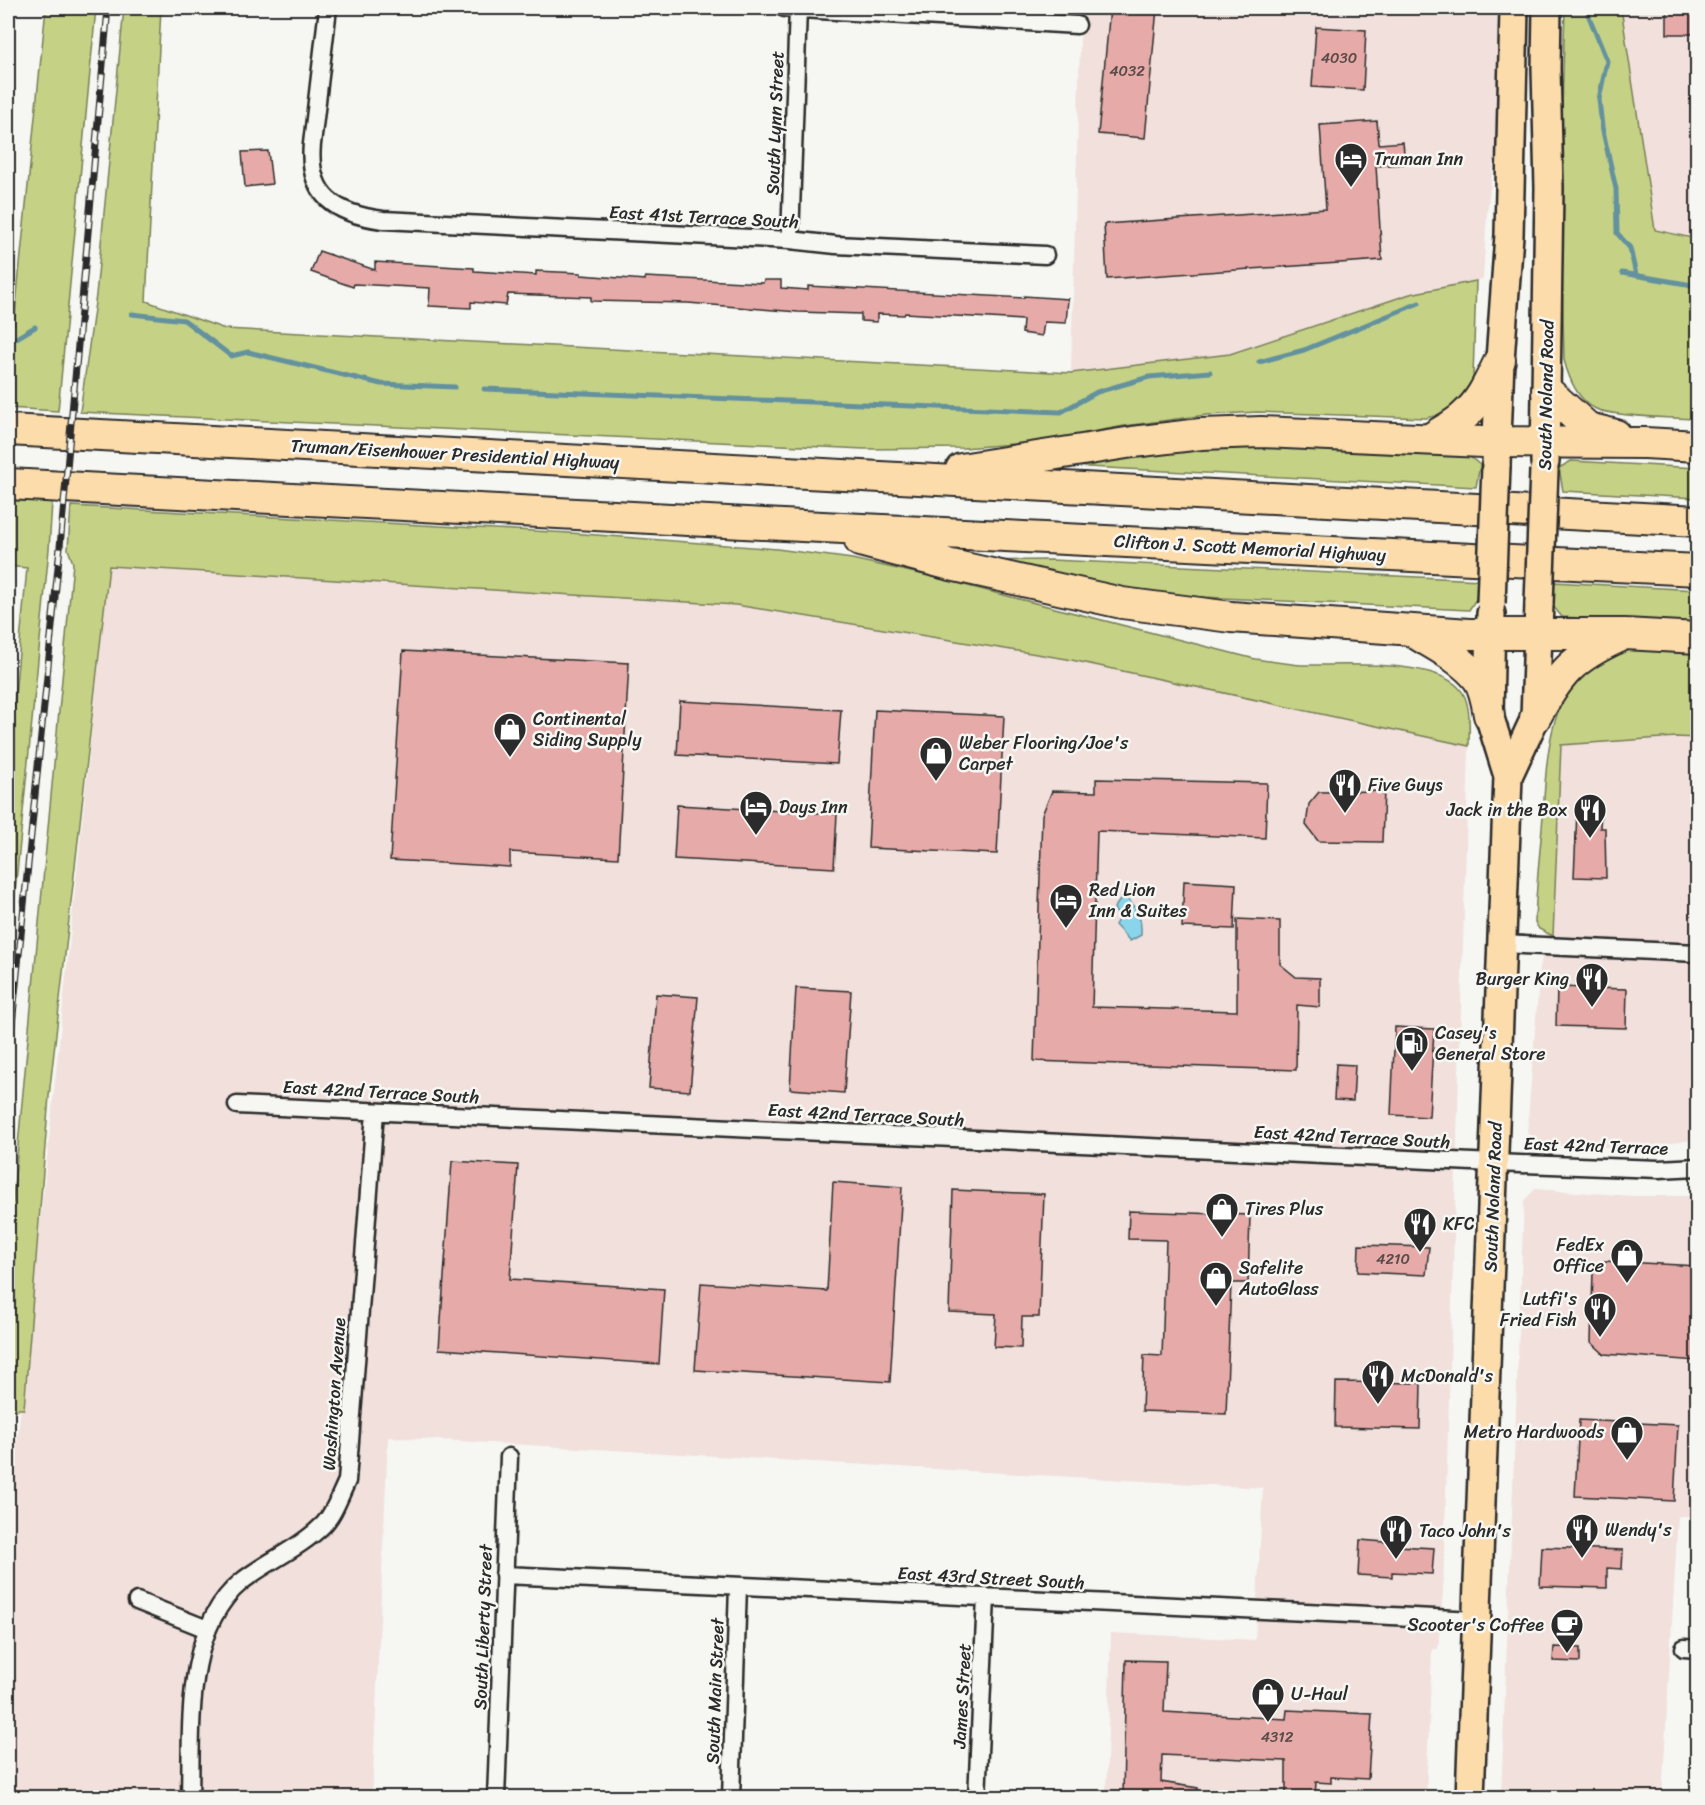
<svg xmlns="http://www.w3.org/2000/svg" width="1705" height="1805" font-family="Sriracha,sans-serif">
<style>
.built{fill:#f1e0dc}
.green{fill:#c5d285;stroke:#787e58;stroke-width:1.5}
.water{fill:#8ad5eb;stroke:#64919e;stroke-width:1.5}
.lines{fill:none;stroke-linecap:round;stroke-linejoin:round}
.stream{stroke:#64919e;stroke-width:5}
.building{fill:#e6aba8;stroke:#2b2b2b;stroke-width:1.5}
.street-casing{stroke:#2b2b2b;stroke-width:21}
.primary-casing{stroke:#2b2b2b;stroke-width:32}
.highway-casing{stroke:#2b2b2b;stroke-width:34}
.street{stroke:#f6f6f2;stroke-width:16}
.primary{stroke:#fddcac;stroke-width:27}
.highway{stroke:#fddcac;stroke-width:30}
.rail-casing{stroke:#2b2b2b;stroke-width:7}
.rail{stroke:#f6f6f2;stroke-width:4.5;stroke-dasharray:14;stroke-linecap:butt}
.primary-bridge-casing{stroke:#2b2b2b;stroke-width:32;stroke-linecap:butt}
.primary-bridge{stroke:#fddcac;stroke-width:27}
.labels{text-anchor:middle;stroke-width:5;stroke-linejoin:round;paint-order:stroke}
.number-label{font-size:15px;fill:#5a4b4a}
.street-label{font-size:18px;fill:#2b2b2b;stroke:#f6f6f2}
.poi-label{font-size:18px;fill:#2b2b2b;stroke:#f6f6f2;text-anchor:start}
</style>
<rect width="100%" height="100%" fill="#f6f6f2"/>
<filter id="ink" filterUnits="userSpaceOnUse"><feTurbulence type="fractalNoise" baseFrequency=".0167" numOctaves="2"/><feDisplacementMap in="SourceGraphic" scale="12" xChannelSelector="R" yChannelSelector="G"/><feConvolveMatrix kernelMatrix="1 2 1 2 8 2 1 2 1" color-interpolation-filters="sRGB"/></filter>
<g filter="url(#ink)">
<path class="built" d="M1081,8H1505L1500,113L1487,213L1483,279L1410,294L1230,354L1071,373Z
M1621,8H1697V239L1655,230Z
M109,566L736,605L1067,659L1469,746L1443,1591L1438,1649H1432L1426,1797H1106L1111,1633L1255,1640L1263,1488L388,1437L372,1797L8,1798V1531Z
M1676,737L1697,738V1139L1640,1148L1543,1145L1527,1133L1540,968L1546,933L1553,935L1561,745Z
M1535,1189L1633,1196H1688L1697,1193V1516H1678L1662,1797L1501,1798L1524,1201Z"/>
<path class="green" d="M46,8H96L58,411L8,408V324H14Z
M124,8H161L146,301L225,329L1071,373L1230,354L1410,294L1476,281L1473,377L1468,392L1447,413L1426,418L1257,412L1206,415L1124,426L1039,442L963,448L864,449L80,412L96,295Z
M1565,8H1621L1655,230L1697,239V419C1676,418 1613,417 1596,409C1577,400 1569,378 1564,360L1560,173Z
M1228,445L1469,456L1480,465L1476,487L1068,466L1099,459Z
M1571,461L1697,468V498L1563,491L1559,468Z
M8,500L52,502L49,549L8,963V769L27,568L8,566Z
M71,506L570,533L777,549L852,559L925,575L1255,659C1270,661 1286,664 1301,665C1341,666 1431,658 1459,688C1472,701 1469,729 1469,746L1067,659L736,605L109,566L49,1096L24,1409H12L8,1458V1251L73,563L68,549Z
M1051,560L1481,580L1476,599L1469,610L1142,594L971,561Z
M1553,582L1697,590V624L1562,617L1553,606Z
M1640,648L1697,651V738L1676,737L1561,745L1553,936L1539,929L1535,922C1536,887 1540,852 1543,816C1545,781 1547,726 1566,695C1583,668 1609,653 1640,648Z"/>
<path class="water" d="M1124,895C1137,908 1142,917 1141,935L1130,941L1115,925L1119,918L1114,908Z"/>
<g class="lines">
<path class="stream" d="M1590,8L1588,14L1607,61L1599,99L1602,127L1616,189L1617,233L1630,248L1636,275
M1622,273L1698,286
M132,314L184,320L231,356L248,352L381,384L455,387
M8,343L35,327
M1259,362L1304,350L1419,303
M484,389L1061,412L1097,392L1149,377L1210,372"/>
</g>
<path class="building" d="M1110,8H1157L1145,138L1098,134Z
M1672,8H1698V34H1667V9Z
M1316,27L1366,30L1363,90L1312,87Z
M1377,121L1379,144L1403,142L1405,164L1376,166L1382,260L1107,279L1104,224L1326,209L1320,125Z
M268,151L272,184L245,187L242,152Z
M319,251L375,270V262L474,268V271L536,275V271L581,273V275L645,280V277L763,283L764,280H781V288L808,290V286L1024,298V296L1068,299L1066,323L1044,322L1042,336L1022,333L1023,320L905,313L904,315L877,314V322L861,321V314L798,312L688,303L591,301V297L508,294L506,305L471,302V308L429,306L430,288L354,284L353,287L311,272Z
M403,651L629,663L618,858L510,852V867L390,860Z
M680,701L841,710L837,764L677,755Z
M875,710L1004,716L997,854L868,848Z
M1096,779L1267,783L1265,838L1097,831L1092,1007L1237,1011V919L1280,921V964L1296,977L1320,978V1007L1297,1005L1296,1070L1034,1061L1042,815L1052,791L1096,792Z
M1384,791L1382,842L1318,841L1306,825L1309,804L1319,792Z
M677,805L837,814L834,868L674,859Z
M1577,811L1601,812L1600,828H1605L1606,878L1574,877Z
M1184,881L1236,884L1234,929L1182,927Z
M1557,987L1627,989L1626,1028L1556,1026Z
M796,988L851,991L844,1093L790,1089Z
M656,994L698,997L690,1091L649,1088Z
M1395,1027L1434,1029L1429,1117L1391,1115Z
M1336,1064L1355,1065L1353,1101L1334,1100Z
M452,1161L518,1165L510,1279L664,1289L659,1364L439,1349Z
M833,1182L902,1187L890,1382L695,1370L701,1283L827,1291Z
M953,1190L1044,1194L1039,1317H1022L1021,1348L994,1347L996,1314L949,1312Z
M1129,1211L1250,1215L1248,1283H1231L1226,1414L1142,1411L1144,1355L1162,1356L1166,1240L1128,1239Z
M1359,1245L1429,1247L1426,1275L1358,1272Z
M1604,1261L1698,1266V1361L1604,1354L1591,1342L1593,1272Z
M1336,1382L1421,1383L1420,1429L1335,1427Z
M1579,1420L1678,1425L1674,1501L1575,1496Z
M1360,1540L1397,1543V1546L1434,1548L1432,1574L1392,1572V1577L1358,1575Z
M1542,1547L1623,1550L1622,1569L1607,1568V1588L1540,1586Z
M1554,1647L1580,1648V1662L1553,1661Z
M1126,1660L1166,1661L1164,1712L1286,1719L1287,1710L1372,1714L1368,1779L1331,1777V1783L1316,1782L1315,1797H1286V1761L1162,1755L1161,1782L1198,1788L1197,1797L1123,1794Z"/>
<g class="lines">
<defs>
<path id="street" d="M328,8L312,144C307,196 336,214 383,220L790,240L836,245L1045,255
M784,8L1077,25
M790,240L798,8
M1503,944L1698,953
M237,1105L1494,1163L1659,1169L1698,1167
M504,1575L1477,1620
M137,1601L207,1629
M1684,1648L1698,1649
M190,1798C192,1730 183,1630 241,1582C267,1561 299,1549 323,1525C334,1514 340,1495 347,1481L375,1112
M496,1798L509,1457
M731,1798L738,1586
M977,1798L986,1597"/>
<path id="primary" d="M1545,462L1549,188L1546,69L1547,8
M1496,465L1500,360L1509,235L1514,8
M1508,776L1535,718L1539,603
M1470,1798L1508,776L1489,715L1491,614"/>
<path id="highway" d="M1547,391L1588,428L1616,435
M8,430L1698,521
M1430,439C1441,431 1455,425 1465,415C1482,400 1490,380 1500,360
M961,469L1133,442L1201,434L1261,432L1483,442L1645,443L1698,446
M8,484L802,526L1698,570
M860,541L951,565L1122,603L1231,617L1469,634H1625L1698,638
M1412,631C1433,645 1462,658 1478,679C1485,689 1487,704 1489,715
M1535,718C1559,674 1572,658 1619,637"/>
</defs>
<use href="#street" class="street-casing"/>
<use href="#primary" class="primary-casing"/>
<use href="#highway" class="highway-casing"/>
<use href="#street" class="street"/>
<use href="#primary" class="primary"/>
<use href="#highway" class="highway"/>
<defs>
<path id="rail" d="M8,1064L60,547L108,8"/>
</defs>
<use href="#rail" class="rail-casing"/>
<use href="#rail" class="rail"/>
<defs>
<path id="primary-bridge" d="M1491,603L1496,466
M1539,603L1544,470"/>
</defs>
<use href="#primary-bridge" class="primary-bridge-casing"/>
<use href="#primary-bridge" class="primary-bridge"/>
</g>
</g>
<defs>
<symbol id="hotel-pin" viewBox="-11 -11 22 30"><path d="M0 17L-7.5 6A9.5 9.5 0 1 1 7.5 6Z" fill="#2b2b2b" stroke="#f6f6f2"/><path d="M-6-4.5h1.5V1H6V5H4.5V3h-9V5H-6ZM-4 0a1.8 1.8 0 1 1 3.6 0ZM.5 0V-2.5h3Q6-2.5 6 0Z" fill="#fff"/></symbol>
<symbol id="shop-pin" viewBox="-11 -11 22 30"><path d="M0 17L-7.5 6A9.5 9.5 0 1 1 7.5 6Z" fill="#2b2b2b" stroke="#f6f6f2"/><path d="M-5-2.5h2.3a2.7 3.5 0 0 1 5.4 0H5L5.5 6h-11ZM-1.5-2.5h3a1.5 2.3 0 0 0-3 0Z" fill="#fff"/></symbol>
<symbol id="restaurant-pin" viewBox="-11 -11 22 30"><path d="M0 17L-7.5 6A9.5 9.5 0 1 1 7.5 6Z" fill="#2b2b2b" stroke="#f6f6f2"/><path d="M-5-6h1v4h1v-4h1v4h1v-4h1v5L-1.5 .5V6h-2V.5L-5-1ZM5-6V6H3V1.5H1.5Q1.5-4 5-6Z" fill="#fff"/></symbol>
<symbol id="fuel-pin" viewBox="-11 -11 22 30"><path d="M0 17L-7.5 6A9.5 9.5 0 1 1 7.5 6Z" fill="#2b2b2b" stroke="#f6f6f2"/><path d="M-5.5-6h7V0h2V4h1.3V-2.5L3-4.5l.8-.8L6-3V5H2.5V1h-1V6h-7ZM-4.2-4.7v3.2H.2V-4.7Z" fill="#fff"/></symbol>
<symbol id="cafe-pin" viewBox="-11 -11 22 30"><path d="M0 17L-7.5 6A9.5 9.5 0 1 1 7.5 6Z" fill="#2b2b2b" stroke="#f6f6f2"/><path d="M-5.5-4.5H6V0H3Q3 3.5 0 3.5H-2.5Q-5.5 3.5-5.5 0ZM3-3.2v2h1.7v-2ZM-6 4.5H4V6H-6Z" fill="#fff"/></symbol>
</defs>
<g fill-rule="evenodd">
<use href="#hotel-pin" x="1332" y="140" width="38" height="52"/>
<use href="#shop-pin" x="491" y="710" width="38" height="52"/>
<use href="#shop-pin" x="917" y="734" width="38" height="52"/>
<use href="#restaurant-pin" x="1326" y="766" width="38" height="52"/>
<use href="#hotel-pin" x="737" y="788" width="38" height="52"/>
<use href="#restaurant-pin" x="1571" y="791" width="38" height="52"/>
<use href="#hotel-pin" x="1047" y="881" width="38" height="52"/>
<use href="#restaurant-pin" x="1573" y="960" width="38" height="52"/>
<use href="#fuel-pin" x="1393" y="1024" width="38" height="52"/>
<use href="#shop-pin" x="1203" y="1190" width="38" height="52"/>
<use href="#restaurant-pin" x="1401" y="1205" width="38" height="52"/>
<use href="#shop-pin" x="1608" y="1236" width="38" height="52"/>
<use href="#shop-pin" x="1197" y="1259" width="38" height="52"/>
<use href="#restaurant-pin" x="1581" y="1290" width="38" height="52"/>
<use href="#restaurant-pin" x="1359" y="1357" width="38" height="52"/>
<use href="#shop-pin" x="1608" y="1413" width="38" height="52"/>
<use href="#restaurant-pin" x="1563" y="1511" width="38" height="52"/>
<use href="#restaurant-pin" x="1377" y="1512" width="38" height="52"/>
<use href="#cafe-pin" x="1548" y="1606" width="38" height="52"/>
<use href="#shop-pin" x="1249" y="1675" width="38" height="52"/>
</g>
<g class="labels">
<g class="number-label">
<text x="1339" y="63">4030</text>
<text x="1127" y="76">4032</text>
<text x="1393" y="1264">4210</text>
<text x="1277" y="1742">4312</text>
</g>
<g class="street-label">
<text transform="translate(775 123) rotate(-88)" y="6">South Lynn Street</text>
<text transform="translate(704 217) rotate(3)" y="6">East 41st Terrace South</text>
<text transform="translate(1546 395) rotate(-89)" y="6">South Noland Road</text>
<text transform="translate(455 454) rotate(3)" y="6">Truman/Eisenhower Presidential Highway</text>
<text transform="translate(1250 548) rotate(3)" y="6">Clifton J. Scott Memorial Highway</text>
<text transform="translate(381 1092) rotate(3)" y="6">East 42nd Terrace South</text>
<text transform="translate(866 1115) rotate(3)" y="6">East 42nd Terrace South</text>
<text transform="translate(1352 1137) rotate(3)" y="6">East 42nd Terrace South</text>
<text transform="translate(1596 1146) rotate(2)" y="6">East 42nd Terrace</text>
<text transform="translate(1493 1197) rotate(-88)" y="6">South Noland Road</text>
<text transform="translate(334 1394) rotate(-86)" y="6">Washington Avenue</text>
<text transform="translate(991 1578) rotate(3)" y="6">East 43rd Street South</text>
<text transform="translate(483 1627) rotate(-88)" y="6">South Liberty Street</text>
<text transform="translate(715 1691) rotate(-88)" y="6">South Main Street</text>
<text transform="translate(962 1696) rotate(-87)" y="6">James Street</text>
</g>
<g class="poi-label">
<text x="1374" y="165">Truman Inn</text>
<text x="533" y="725">Continental<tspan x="533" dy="21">Siding Supply</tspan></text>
<text x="959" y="749">Weber Flooring/Joe's<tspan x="959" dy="21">Carpet</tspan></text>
<text x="1368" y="791">Five Guys</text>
<text x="779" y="813">Days Inn</text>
<text x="1567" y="816" text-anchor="end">Jack in the Box</text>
<text x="1089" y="896">Red Lion<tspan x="1089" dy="21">Inn &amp; Suites</tspan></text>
<text x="1569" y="985" text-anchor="end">Burger King</text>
<text x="1435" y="1039">Casey's<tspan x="1435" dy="21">General Store</tspan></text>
<text x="1245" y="1215">Tires Plus</text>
<text x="1443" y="1230">KFC</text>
<text x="1604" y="1251" text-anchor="end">FedEx<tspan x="1604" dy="21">Office</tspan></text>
<text x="1239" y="1274">Safelite<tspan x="1239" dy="21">AutoGlass</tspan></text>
<text x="1577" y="1305" text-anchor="end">Lutfi's<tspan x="1577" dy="21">Fried Fish</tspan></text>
<text x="1401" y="1382">McDonald's</text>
<text x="1604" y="1438" text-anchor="end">Metro Hardwoods</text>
<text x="1605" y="1536">Wendy's</text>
<text x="1419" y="1537">Taco John's</text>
<text x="1544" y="1631" text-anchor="end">Scooter's Coffee</text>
<text x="1291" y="1700">U-Haul</text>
</g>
</g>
<rect width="1705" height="1805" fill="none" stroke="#f6f6f2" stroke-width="30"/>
<rect x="15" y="15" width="1675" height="1775" fill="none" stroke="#2b2b2b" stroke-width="2" filter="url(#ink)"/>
</svg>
